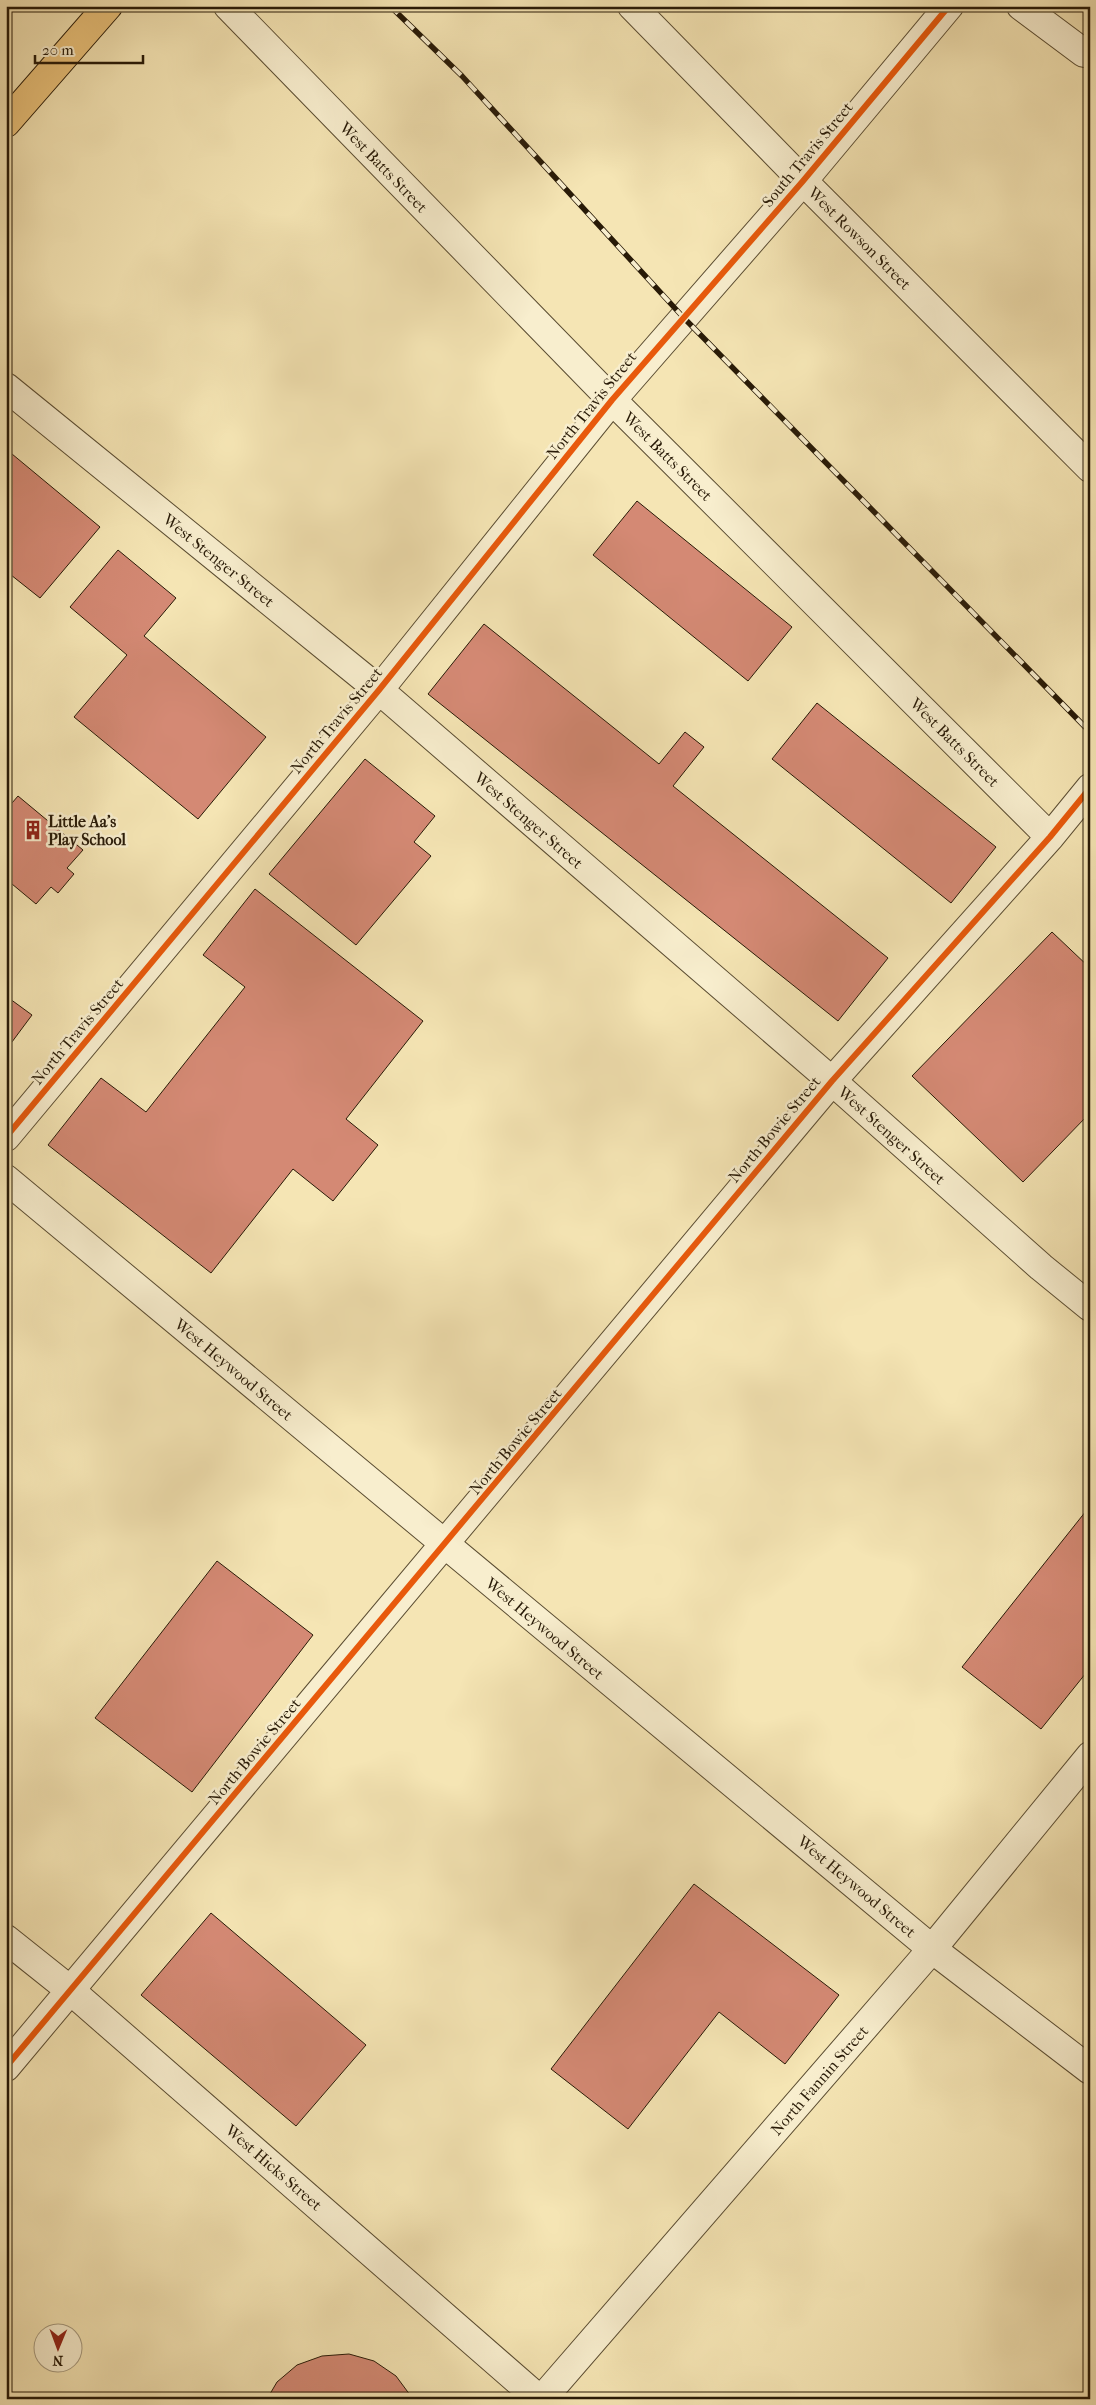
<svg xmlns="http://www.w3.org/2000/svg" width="1096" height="2405" font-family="'IM FELL French Canon',serif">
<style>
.building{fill:#d48974;stroke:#281a07}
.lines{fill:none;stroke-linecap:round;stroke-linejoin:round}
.minor-casing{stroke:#5b4d32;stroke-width:30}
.major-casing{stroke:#281a07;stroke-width:30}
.minor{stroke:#f8eece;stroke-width:28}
.major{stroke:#eac27a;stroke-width:28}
.rail-casing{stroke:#281a07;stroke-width:5.5}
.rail{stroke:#f8eece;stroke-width:4;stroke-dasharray:11;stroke-linecap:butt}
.cycleway-casing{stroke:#f8eece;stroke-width:9}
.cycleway{stroke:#e8590c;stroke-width:6}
.labels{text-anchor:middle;stroke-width:5;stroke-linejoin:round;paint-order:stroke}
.street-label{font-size:16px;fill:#281a07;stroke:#f8eece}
.poi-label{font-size:16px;font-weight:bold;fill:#281a07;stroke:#f8eece;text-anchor:start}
</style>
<rect width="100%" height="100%" fill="#f5e5b4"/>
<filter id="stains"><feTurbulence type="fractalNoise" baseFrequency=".004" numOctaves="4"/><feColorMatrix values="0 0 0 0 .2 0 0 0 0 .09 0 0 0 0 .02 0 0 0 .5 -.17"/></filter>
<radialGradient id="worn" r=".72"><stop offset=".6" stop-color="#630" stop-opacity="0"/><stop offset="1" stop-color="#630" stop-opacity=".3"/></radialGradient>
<path class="building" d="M6,449L100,527L40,598L6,571Z
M637,501L792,627L748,681L593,555Z
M118,550L176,598L144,636L266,737L198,819L74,717L127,655L70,607Z
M484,624L659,764L685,732L704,747L673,786L888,958L838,1021L428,694Z
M817,703L996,847L951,903L772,759Z
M365,759L435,816L414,842L431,856L356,945L269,874Z
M18,796L83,850L67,868L74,874L58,893L51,887L36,904L6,879V810Z
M255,889L423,1021L346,1119L378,1145L333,1201L293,1169L211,1273L48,1145L101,1078L146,1112L245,987L203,955Z
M1052,932L1090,968V1119L1087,1116L1023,1182L912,1076Z
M6,996L32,1015L6,1050Z
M1090,1506V1668L1041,1729L962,1667Z
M217,1561L313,1635L192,1792L95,1718Z
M694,1884L839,1995L785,2064L719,2012L628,2129L551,2069Z
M211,1913L366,2045L296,2126L141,1995Z
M349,2354L374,2361L396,2376L413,2399H267L277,2382L297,2365L322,2356Z"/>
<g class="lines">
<defs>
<path id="minor" d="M228,6L612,400L1050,837
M632,6L803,181L1090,468
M1021,6L1084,53
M6,387L379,690L832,1081L1041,1267L1090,1307
M6,1137L379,690L612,400L803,181L949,6
M6,1179L932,1949L1090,2070
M6,1939L70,1990L539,2399
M6,2067L832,1081L1050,837L1090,788
M542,2399L932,1949L1090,1756"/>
<path id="major" d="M6,123L108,6"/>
</defs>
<use href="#minor" class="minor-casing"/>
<use href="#major" class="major-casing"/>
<use href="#minor" class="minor"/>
<use href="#major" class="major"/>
<defs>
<path id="rail" d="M390,6L462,76L683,317L1090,732"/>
</defs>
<use href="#rail" class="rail-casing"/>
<use href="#rail" class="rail"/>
<defs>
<path id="cycleway" d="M6,1137L379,690L612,400L803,181L949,6
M6,2067L832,1081L1050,837L1090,788"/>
</defs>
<use href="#cycleway" class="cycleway-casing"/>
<use href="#cycleway" class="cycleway"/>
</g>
<defs>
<symbol id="building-bare" viewBox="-9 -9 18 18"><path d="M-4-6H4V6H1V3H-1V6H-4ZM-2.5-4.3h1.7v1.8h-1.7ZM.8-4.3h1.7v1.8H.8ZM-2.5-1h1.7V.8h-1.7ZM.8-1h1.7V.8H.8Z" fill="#8f2418" stroke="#f8eece" stroke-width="2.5" paint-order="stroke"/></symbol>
</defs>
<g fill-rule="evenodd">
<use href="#building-bare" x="19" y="816" width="28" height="28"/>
</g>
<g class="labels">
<g class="street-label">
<text transform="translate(807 154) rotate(-50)" y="6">South Travis Street</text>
<text transform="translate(384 167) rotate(46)" y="6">West Batts Street</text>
<text transform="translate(860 238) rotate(45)" y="6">West Rowson Street</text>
<text transform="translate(591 405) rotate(-51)" y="6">North Travis Street</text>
<text transform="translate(668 456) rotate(45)" y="6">West Batts Street</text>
<text transform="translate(219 560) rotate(39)" y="6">West Stenger Street</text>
<text transform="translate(336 720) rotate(-50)" y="6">North Travis Street</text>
<text transform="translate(955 742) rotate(45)" y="6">West Batts Street</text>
<text transform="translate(529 820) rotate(41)" y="6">West Stenger Street</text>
<text transform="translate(77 1031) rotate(-50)" y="6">North Travis Street</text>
<text transform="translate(774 1129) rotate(-50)" y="6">North Bowie Street</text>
<text transform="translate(892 1135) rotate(42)" y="6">West Stenger Street</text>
<text transform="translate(234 1369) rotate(40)" y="6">West Heywood Street</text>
<text transform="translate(515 1441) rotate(-50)" y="6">North Bowie Street</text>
<text transform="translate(545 1628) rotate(40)" y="6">West Heywood Street</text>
<text transform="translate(254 1751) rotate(-50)" y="6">North Bowie Street</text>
<text transform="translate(857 1886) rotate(40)" y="6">West Heywood Street</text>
<text transform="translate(819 2080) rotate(-49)" y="6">North Fannin Street</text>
<text transform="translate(274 2167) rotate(41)" y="6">West Hicks Street</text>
</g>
<g class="poi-label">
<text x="48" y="827">Little Aa's<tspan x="48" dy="18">Play School</tspan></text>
</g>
</g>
<rect width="1096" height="2405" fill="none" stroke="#f5e5b4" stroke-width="25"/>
<rect x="8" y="8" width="1081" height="2390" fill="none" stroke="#281a07" stroke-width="2.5"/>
<rect x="12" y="12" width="1071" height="2380" fill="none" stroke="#281a07"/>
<g transform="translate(58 2348) rotate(181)"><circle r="24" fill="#f8eece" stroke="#a5997e"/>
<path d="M0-4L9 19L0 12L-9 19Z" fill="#8f2418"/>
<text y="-8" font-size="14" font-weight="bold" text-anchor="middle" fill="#281a07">N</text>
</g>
<path d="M35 55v8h108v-8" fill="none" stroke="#281a07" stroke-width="2.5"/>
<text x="42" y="55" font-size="15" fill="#281a07" stroke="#f8eece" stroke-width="4" paint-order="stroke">20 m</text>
<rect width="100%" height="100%" filter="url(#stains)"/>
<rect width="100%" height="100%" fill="url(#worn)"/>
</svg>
